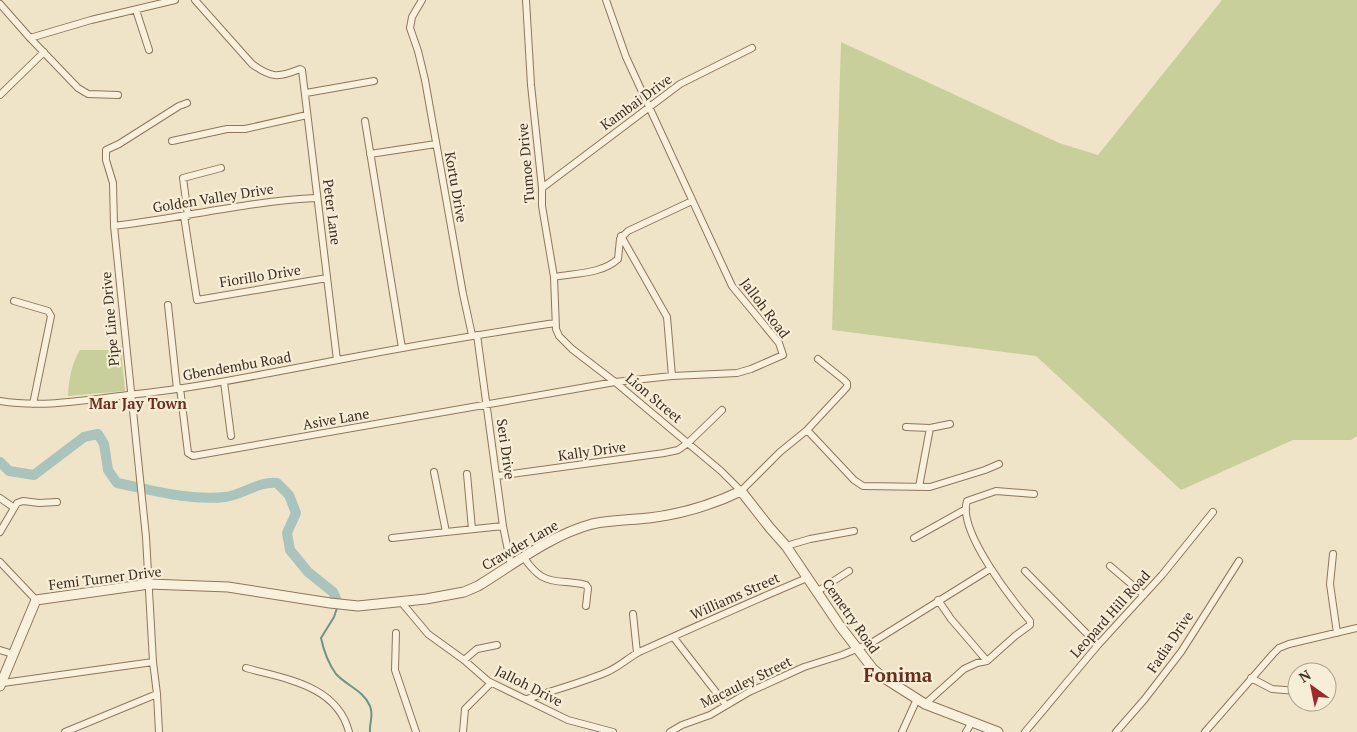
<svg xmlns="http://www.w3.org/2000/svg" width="1357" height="732" font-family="'PT Serif',serif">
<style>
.green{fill:#c9cf9b}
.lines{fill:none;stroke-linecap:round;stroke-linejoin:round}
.stream{stroke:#6f938a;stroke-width:2}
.river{stroke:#a9c4bc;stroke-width:10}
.minor-casing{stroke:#8d765c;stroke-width:8}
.tertiary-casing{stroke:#8d765c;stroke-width:11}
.minor{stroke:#faf1dc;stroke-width:6}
.tertiary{stroke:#faf1dc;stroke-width:9}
.labels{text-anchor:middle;stroke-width:4.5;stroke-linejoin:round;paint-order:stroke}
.street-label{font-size:14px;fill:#3d2e20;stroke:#f7eed8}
.neighbourhood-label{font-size:15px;font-weight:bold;fill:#6b2e1e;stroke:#f7eed8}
.district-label{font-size:19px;font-weight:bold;fill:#6b2e1e;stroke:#f7eed8}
</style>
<rect width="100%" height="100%" fill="#f0e4c8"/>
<path class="green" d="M1222,0H1357V436L1351,440H1293L1181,490L1036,356L832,330L841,42L1059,143L1098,155Z
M80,350H121L125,391L68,396C69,379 71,365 80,350Z"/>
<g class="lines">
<path class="stream" d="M337,608L334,617L321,638C324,652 328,663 336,674C347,686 363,690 370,706C374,716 369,723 370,732"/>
<path class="river" d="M0,462L9,471L34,475L84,437L98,434L104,444L108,470L117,483C152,490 189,501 225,497C243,495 258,481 277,483L289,495L296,513L287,533L290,550L308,572L333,592L338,603"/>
<defs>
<path id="minor" d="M195,0L252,64C271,78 278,78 300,69L302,70L337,360
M422,0L412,17L410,28L418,51L425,80L463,294L472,335
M526,0L531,85L542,188V206L554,277L556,329L559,336L572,349L615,382L721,471L741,491L780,452L807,430L847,387V383L844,380L818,359
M0,4L30,38L78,88L88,94L118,95
M136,10L149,50
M30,38L91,20L175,0
M306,93L374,81
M0,95L44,52
M365,121L402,348
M172,141L227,129H245L307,115
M370,154L436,144
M542,188L680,84L752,48
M184,216L197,300L327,278
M188,216L183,178L221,168
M114,226C182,218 249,201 317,198
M621,236L667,317L672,376
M554,277C575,273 602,274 618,259L620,239L628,231L692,201
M14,301L48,311L51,316L33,404
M168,305L177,389
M477,335L503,526L511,565
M224,382L231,436
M180,388L188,453L193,456L615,382L672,376L737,373L751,369L783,355L779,343L732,286L626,57L606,0
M0,401C42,408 87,400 128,395C199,388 268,373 338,360C410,346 482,334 555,323
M906,427L930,428L950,424
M807,430L854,480L863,486L930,487L985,470L999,464
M434,472L446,532L503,526
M467,474L472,529
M497,476L664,453L678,450L688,443L722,410
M919,487L930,428
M0,498L13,507
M0,532L17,503L23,501L39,503L57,502
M392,538L446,532
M914,538L966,509
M786,546L810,539L854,531
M1333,554L1330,584L1337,633
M524,558C537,576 544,581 566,582C573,583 580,583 586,585L588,588L586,606
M0,562L36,600
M1110,566L1144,595
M1025,571L1098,645
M818,591L849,571
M938,600L951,619L987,661
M402,603L428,634L464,660L488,681L568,720L613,732
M633,614L637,653
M396,633L395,670L416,732
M674,638L726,705
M0,650L13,654
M464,660L477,649L497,645
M246,668C285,679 337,685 349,732
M1251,678L1272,689L1297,691
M3,683L153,662
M527,699C554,690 581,683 607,672C619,667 628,658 639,652C695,627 750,602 807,578
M925,704L964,669L977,663L987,661L1015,636L1030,625V621C1012,600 957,530 967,501L996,491L1034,494
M65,732L157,694
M159,732L157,694L153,662L146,537L114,226L113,183L106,160V150L119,144L179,106L187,103
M463,732L465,709L491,683
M670,732L682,725L710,715L749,692L804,667L842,655L873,642L990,569
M902,732L917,699
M966,732L972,722
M1025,732L1098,645L1162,575L1213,512
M1116,732L1144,700L1181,652L1239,561
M1205,732L1273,654L1279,648L1289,644L1357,628"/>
<path id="tertiary" d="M0,686L36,600L149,584L228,587L330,603L358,606L426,599L464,592L478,586C514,564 551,535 592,524C611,520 630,520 649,518C682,514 712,505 741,491L770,528L786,546L840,626L873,669L881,676L925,704L998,732"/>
</defs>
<use href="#minor" class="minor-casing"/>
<use href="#tertiary" class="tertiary-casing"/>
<use href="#minor" class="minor"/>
<use href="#tertiary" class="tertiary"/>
</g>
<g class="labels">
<g class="street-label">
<text transform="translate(636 102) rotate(-36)" y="5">Kambai Drive</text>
<text transform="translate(526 163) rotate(-95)" y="5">Tumoe Drive</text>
<text transform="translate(456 187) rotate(80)" y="5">Kortu Drive</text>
<text transform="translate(213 198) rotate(-9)" y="5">Golden Valley Drive</text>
<text transform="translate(332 212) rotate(83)" y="5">Peter Lane</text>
<text transform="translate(260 276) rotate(-9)" y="5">Fiorillo Drive</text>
<text transform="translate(765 308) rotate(53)" y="5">Jalloh Road</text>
<text transform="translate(110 319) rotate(-95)" y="5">Pipe Line Drive</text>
<text transform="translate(237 366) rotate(-10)" y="5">Gbendembu Road</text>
<text transform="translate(654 398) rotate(40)" y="5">Lion Street</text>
<text transform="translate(336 419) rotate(-10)" y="5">Asive Lane</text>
<text transform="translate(506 449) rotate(82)" y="5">Seri Drive</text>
<text transform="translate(592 451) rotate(-8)" y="5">Kally Drive</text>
<text transform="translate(520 545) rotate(-30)" y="5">Crawder Lane</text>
<text transform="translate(105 578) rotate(-7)" y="5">Femi Turner Drive</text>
<text transform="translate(735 596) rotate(-24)" y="5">Williams Street</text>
<text transform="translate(1110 614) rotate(-48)" y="5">Leopard Hill Road</text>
<text transform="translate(851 616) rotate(55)" y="5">Cemetry Road</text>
<text transform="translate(1170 642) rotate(-56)" y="5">Fadia Drive</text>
<text transform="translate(746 682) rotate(-26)" y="5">Macauley Street</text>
<text transform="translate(529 686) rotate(27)" y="5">Jalloh Drive</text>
</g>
<g class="neighbourhood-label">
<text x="138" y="409">Mar Jay Town</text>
</g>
<g class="district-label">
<text x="898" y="682">Fonima</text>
</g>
</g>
<g transform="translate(1312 687) rotate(327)"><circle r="24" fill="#f7eed8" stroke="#ada18e"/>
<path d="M0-4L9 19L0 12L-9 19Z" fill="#9e2a2b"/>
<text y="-8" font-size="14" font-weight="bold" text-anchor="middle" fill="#3d2e20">N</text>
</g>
</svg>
